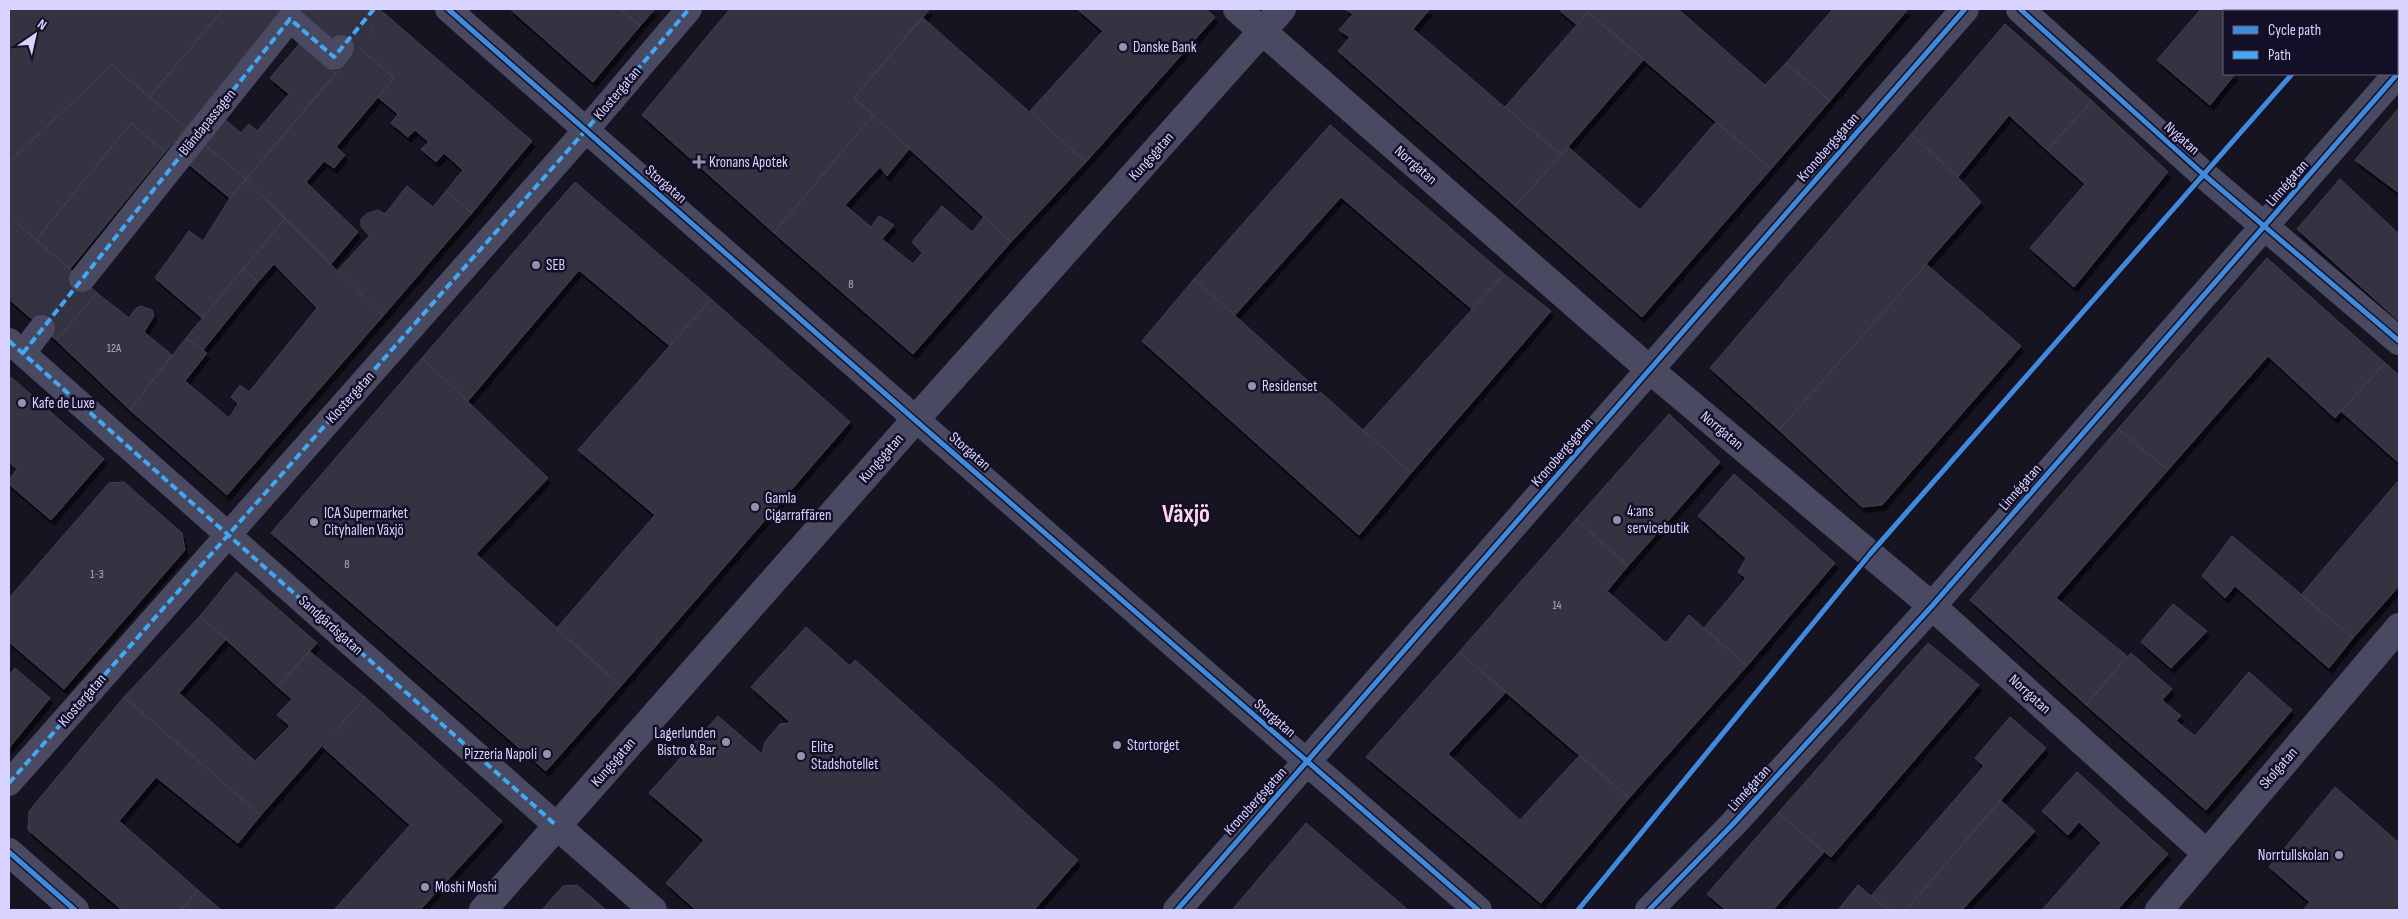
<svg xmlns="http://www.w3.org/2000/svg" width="2408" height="919" font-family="'Sofia Sans Condensed',sans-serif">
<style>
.building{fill:#343243;stroke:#433f54;filter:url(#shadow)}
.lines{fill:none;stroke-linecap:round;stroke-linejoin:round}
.pedestrian-tunnel{stroke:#333142;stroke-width:26;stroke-dasharray:26 13;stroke-linecap:butt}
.pedestrian{stroke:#4a4962;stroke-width:26}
.minor{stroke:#4a4962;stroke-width:28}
.tertiary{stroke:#4a4962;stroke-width:28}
.quiet{stroke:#3fa9f5;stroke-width:4;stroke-dasharray:8 4;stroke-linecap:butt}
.cycleway-casing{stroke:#130f26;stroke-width:8}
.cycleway{stroke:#408adc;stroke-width:5}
.poi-dot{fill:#9591b1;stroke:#130f26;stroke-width:2}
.labels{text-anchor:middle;stroke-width:5;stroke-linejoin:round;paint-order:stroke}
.number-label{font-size:12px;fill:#b0acd0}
.poi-label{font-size:15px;fill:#d9d4ff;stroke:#130f26;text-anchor:start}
.street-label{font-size:15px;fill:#d9d4ff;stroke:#130f26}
.town-label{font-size:25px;font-weight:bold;fill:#ffd6f0;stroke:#130f26}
</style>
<defs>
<filter id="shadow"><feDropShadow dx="3" dy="5.5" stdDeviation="0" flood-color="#0009"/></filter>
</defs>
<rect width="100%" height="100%" fill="#161421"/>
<path class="building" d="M9,9H224L149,97L112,65L9,162Z
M224,9H284L186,128L149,97Z
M296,9H379L385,14L349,56Z
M510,9H620L640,26L593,82Z
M620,9H655L640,26Z
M730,9H930L854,98L873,115L774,233L642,115Z
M1077,9H1206L1215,17L1086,162L1030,111L1103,31Z
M1345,9H1430L1413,29L1561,155L1515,206L1338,51L1350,37L1339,30L1353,14Z
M1558,9H1678L1765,85L1786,63L1830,101L1771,169L1588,12L1577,25Z
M1833,9H1908L1830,101L1786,63Z
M2201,9H2289L2287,11H2224V74H2235L2210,105L2157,60Z
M1588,12L1644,59L1561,155L1505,107Z
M385,14L532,141L472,213L446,191L463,170L444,153L436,162L421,149L429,142L415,130L408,137L391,123L398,114L378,97L394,78L358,46Z
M922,17L1086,162L1011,242L854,98Z
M2005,24L2092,101L2047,150L2009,115L1958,177L1911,134Z
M301,42L337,73L246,179L202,142L223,118L241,133L249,124L257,131L289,94L270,78Z
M358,46L394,78L336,147L345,155L334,168L324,161L306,182L358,232L331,264L246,179Z
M112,65L186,128L165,152L131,123L36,240L9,216V162Z
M2092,101L2168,172L2074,287L2030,248L2085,184L2047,150Z
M2399,108V193L2355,160Z
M873,115L909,149L887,176L880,167L845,205L871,227L879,216L894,225L882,239L913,264L922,253L912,242L942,206L972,232L984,217L1011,242L913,354L774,233Z
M1716,122L1771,169L1642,317L1515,206L1568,147L1640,210Z
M131,123L165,152L70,269L36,240Z
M1330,125L1504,274L1472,309L1341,197L1235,315L1194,279Z
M1911,134L1958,177L1981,202L1779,430L1710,368Z
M202,143L246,179L230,198L186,162Z
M246,179L285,219L202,318L155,278L189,231L203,241L230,198Z
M2340,179L2399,234V321L2297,229Z
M575,182L711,299L670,346L579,270L468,401L422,358Z
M407,186L433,207L446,191L472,213L383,316L338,270L369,236L361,226V219L366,214L378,210L385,214Z
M9,216L97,293L56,340L9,299Z
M285,219L383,316L227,495L130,410L186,338L207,353L185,381L229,418L238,404L231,397L240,385L249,392L317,308L274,264L258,282L243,269Z
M2267,258L2385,363L2335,418L2268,356L2168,470L2118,429Z
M1926,264L2021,346L1882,505L1862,507L1779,430Z
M243,269L258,282L203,350L186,338Z
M1504,274L1551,311L1411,473L1363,430Z
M1194,279L1411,473L1359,535L1142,341Z
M97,293L129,318L136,308L141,306L152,310L154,316L144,332L172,355L130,410L56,340Z
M711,299L850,422L621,686L556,629L655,515L578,450Z
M422,358L548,478L476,554L621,686L546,771L271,533Z
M2385,363L2399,375V463L2341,411Z
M11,377L104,459L51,520L9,484V480L17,469L9,462V380Z
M1669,414L1720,462L1628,566L1576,519Z
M2118,429L2168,470L2056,598L2127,656L2086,705L1970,600Z
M1734,474L1835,563L1747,666L1704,628L1746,578L1738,572L1746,558L1698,516Z
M2399,480V586L2353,638L2301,595Z
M124,482L182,533L185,550L64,689L9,642V598L109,483Z
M1576,519L1628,566L1607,591L1666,643L1689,615L1747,666L1629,798L1459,652Z
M2232,536L2353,638L2329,668L2235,586L2225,598L2202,576Z
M236,572L317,643L278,687L200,616Z
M2173,604L2207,631L2171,668L2141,642Z
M200,616L226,639L179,693L255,761L290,726L277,715L292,699L278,687L309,651L365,697L261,815L124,697Z
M806,627L850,666L855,660L1078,860L1034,910H696L666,883L704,840L649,793L718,716L762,754L765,742L780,724L791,723L751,687Z
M1928,643L1979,685L1831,857L1778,813Z
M1459,652L1506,692L1448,754L1520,820L1580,755L1629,798L1541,903L1366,757Z
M2131,653L2172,689L2162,700L2181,716L2176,721L2195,736L2249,672L2292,710L2206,810L2086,705Z
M15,668L50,698L9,748V675Z
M124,697L261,815L238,843L156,777L119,821L198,890L181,910H122L28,830L29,811Z
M365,697L502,821L420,910H334L410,825L323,747Z
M2010,717L2046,748L1906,910H1890L1871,896L1984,766L1975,758Z
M2077,772L2168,854L2117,910H2042L2101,843L2079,822L2068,835L2042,811Z
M2335,787L2399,843V910H2303L2310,902L2269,867Z
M2000,800L2035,831L1962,910H1906Z
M1778,813L1824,852L1773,910H1726L1707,894Z
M1306,823L1408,910H1232Z
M577,885L606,910H542L563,886Z
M1858,885L1871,896L1890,910H1838Z
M198,890L221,910H181Z"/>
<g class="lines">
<path class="pedestrian-tunnel" d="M341,48L374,9
M42,328L82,279"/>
<path class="pedestrian" d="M448,9L1307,762
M82,279L290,19L334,57L341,48
M9,341L557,826
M23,353L42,328
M9,783L586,130L689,9"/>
<path class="minor" d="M1237,9L1650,370L1932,606L2206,853
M2020,9L2203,174L2399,341
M1307,762L1478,910
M557,826L653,910
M483,910L915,420L1282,9
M1177,910L1965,9
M2159,910L2399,627"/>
<path class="tertiary" d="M9,852L75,910
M1649,910L1734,823L1932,606L2399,72"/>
<path class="quiet" d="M9,341L557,826
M23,353L290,19L334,57L374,9
M9,783L586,130L689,9"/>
<defs>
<path id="cycleway" d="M448,9L915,420L1478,910
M2020,9L2203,174L2399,341
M9,852L75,910
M1177,910L1965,9
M1578,910L1870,554L2292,74
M1649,910L1734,823L1932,606L2399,72"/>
</defs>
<use href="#cycleway" class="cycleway-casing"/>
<use href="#cycleway" class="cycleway"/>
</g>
<g class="poi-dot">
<circle cx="1123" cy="47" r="5"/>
<path d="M696.5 154.5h5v5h5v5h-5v5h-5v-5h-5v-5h5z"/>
<circle cx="536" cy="265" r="5"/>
<circle cx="1252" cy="386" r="5"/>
<circle cx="22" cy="403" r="5"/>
<circle cx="755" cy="507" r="5"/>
<circle cx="1617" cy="520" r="5"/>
<circle cx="314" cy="522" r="5"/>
<circle cx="726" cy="742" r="5"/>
<circle cx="1117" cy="745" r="5"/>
<circle cx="547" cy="754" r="5"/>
<circle cx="801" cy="756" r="5"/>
<circle cx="2339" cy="855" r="5"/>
<circle cx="425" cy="887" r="5"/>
</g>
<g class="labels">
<g class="number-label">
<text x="851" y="288">8</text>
<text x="114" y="352">12A</text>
<text x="347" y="568">8</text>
<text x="97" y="578">1-3</text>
<text x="1557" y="609">14</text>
</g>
<g class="poi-label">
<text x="1133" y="52">Danske Bank</text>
<text x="709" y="167">Kronans Apotek</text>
<text x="546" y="270">SEB</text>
<text x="1262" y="391">Residenset</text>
<text x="32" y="408">Kafe de Luxe</text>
<text x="765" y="503">Gamla<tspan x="765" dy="17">Cigarraffären</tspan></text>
<text x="1627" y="516">4:ans<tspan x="1627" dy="17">servicebutik</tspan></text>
<text x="324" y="518">ICA Supermarket<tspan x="324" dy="17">Cityhallen Växjö</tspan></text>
<text x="716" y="738" text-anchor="end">Lagerlunden<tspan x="716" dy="17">Bistro &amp; Bar</tspan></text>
<text x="1127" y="750">Stortorget</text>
<text x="811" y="752">Elite<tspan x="811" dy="17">Stadshotellet</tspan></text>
<text x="537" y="759" text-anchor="end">Pizzeria Napoli</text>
<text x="2329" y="860" text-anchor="end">Norrtullskolan</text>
<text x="435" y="892">Moshi Moshi</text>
</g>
<g class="street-label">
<text transform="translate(617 93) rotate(-50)" y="5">Klostergatan</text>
<text transform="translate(207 122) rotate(-51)" y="5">Bländapassagen</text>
<text transform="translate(2182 138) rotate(42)" y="5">Nygatan</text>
<text transform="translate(1828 147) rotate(-49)" y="5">Kronobergsgatan</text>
<text transform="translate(1151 156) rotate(-48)" y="5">Kungsgatan</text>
<text transform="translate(1416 165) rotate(41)" y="5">Norrgatan</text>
<text transform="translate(2287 183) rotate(-49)" y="5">Linnégatan</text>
<text transform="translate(666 184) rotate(41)" y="5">Storgatan</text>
<text transform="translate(350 397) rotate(-48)" y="5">Klostergatan</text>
<text transform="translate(1722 430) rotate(40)" y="5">Norrgatan</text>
<text transform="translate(970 451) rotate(41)" y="5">Storgatan</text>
<text transform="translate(1562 452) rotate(-49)" y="5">Kronobergsgatan</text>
<text transform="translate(881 458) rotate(-49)" y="5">Kungsgatan</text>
<text transform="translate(2020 487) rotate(-49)" y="5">Linnégatan</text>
<text transform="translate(331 625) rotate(42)" y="5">Sandgärdsgatan</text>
<text transform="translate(2030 694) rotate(42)" y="5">Norrgatan</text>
<text transform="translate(82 700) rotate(-49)" y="5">Klostergatan</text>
<text transform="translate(1275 718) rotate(41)" y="5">Storgatan</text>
<text transform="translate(613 762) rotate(-49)" y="5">Kungsgatan</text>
<text transform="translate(2278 768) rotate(-49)" y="5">Skolgatan</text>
<text transform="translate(1749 788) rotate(-48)" y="5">Linnégatan</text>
<text transform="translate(1255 801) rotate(-48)" y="5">Kronobergsgatan</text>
</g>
<g class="town-label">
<text x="1186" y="522">Växjö</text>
</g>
</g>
<rect width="2408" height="919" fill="none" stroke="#d9d4ff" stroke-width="20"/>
<rect x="2223" y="10" width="175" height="65" fill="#130f26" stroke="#625e7d"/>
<rect x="2233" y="26" width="25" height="8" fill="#408adc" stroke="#625e7d"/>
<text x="2268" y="35" font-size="15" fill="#d9d4ff">Cycle path</text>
<rect x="2233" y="51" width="25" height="8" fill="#3fa9f5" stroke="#625e7d"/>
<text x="2268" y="60" font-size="15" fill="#d9d4ff">Path</text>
<g transform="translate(35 35) rotate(34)" stroke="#130f26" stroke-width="4" paint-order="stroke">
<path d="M0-4L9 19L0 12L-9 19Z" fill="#d9d4ff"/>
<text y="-8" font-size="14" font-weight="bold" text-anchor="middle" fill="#d9d4ff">N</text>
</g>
</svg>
